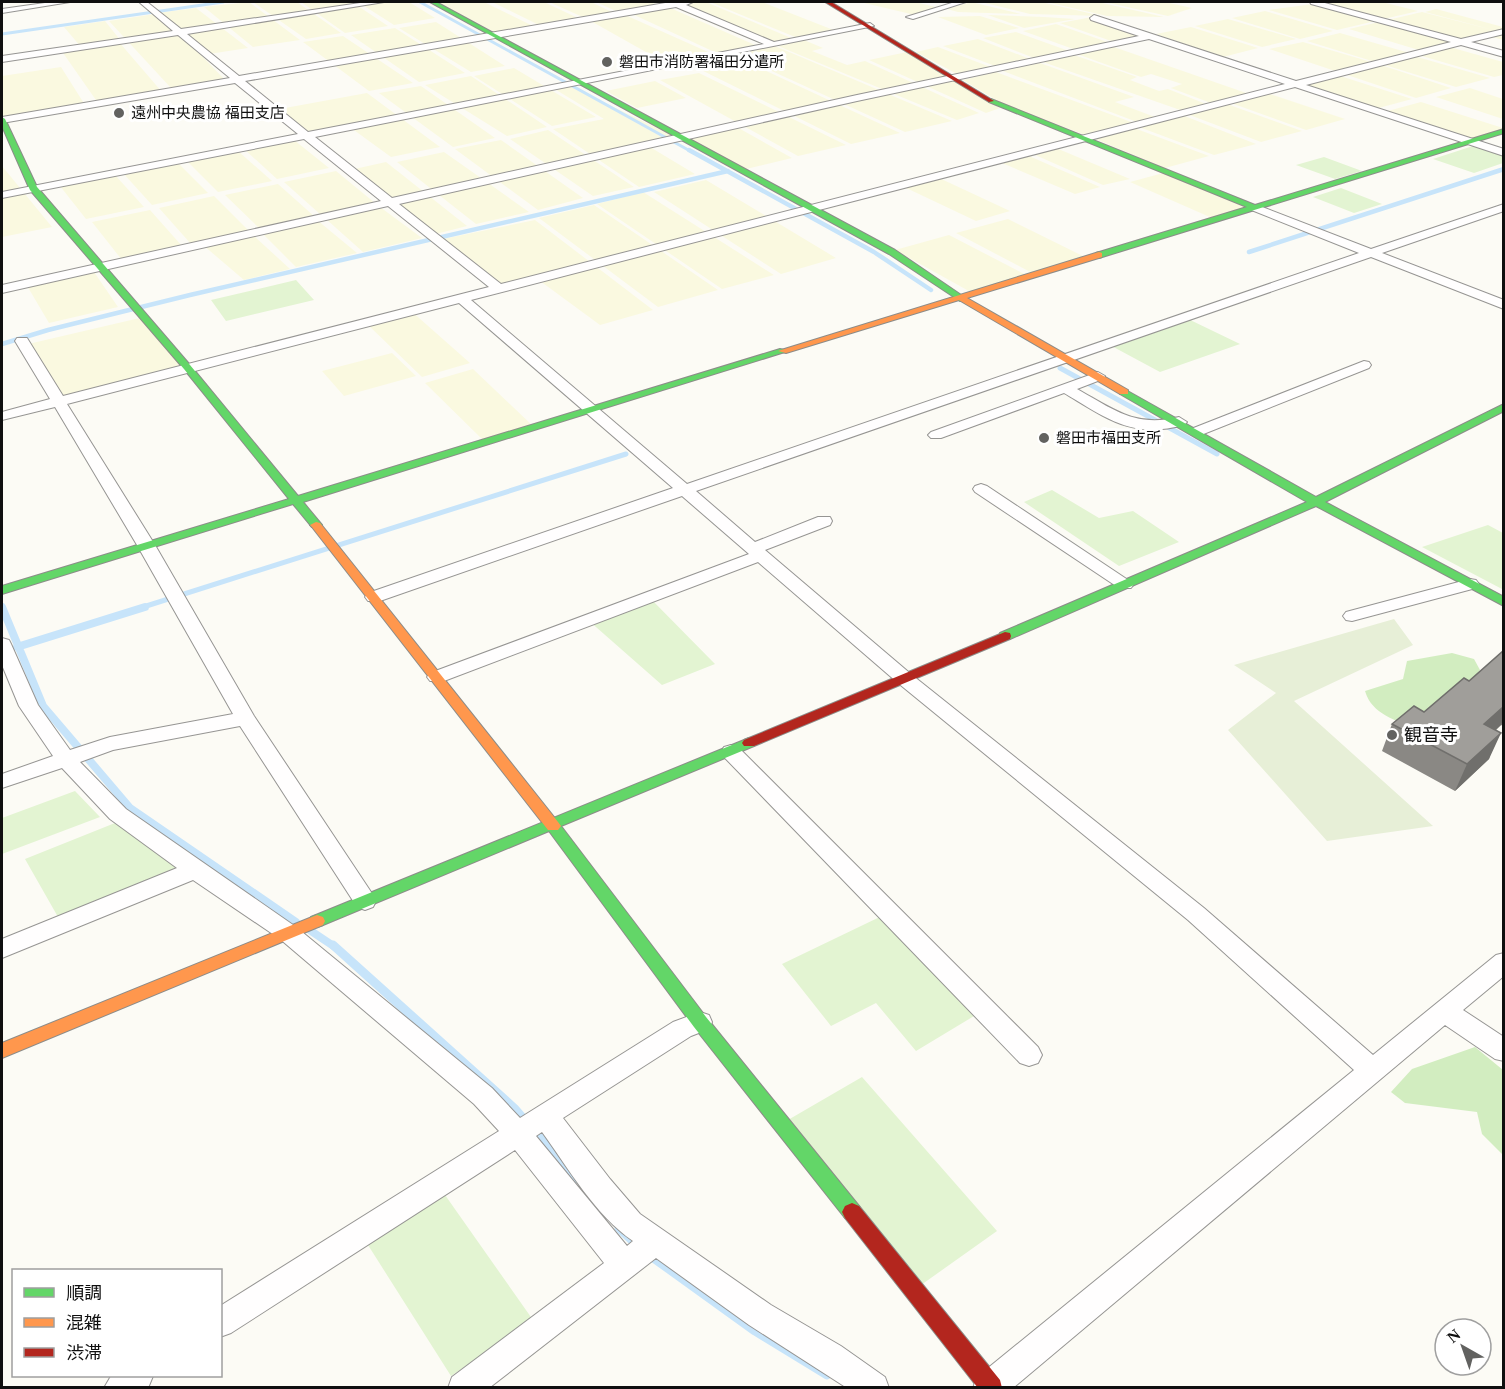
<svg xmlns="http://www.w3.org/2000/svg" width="1505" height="1389" font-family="'Times New Roman','Noto Sans JP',serif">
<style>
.farmland{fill:#faf9e0}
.green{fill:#e3f4d2}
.forest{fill:#d2edc0}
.cemetery{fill:#e7efd7}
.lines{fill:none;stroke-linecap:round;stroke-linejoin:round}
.stream-far4{stroke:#c7e4fa;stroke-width:3}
.stream-far3{stroke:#c7e4fa;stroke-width:4.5}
.stream-far2{stroke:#c7e4fa;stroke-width:5}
.stream-far1{stroke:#c7e4fa;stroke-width:8}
.stream{stroke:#c7e4fa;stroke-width:9}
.street-casing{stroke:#969593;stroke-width:2}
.fast-casing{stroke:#8c8c89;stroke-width:2}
.slow-casing{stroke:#8c8c89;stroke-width:2}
.jam-casing{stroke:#8c8c89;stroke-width:2}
.street{fill:#fffefe;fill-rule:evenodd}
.fast{fill:#63d668;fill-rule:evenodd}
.slow{fill:#ff974d;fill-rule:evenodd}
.jam{fill:#b3261e;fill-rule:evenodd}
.wall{fill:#8a8884}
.shaded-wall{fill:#706f6c}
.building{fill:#a09e9a;stroke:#706f6c;stroke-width:1.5}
.poi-dot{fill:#626260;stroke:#fff;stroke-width:2}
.labels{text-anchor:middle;stroke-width:6;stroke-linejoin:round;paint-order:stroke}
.far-poi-label{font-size:15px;fill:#0f0f0f;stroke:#fff;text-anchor:start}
.poi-label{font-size:18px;fill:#0f0f0f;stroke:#fff;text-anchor:start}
</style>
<rect width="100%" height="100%" fill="#fcfbf5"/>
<path class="farmland" d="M249,2L300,40L253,47L204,7Z
M253,2H297L341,33L306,39Z
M301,2H352L388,26L345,33Z
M358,2H409L435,18L394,25Z
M437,2H484L535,27L498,34Z
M492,2H544L580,19L541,26Z
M549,2H591L614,13L585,18Z
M596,2H649L656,4L618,12Z
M699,2H706L796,40L767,46L671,6Z
M710,2H762L836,31L800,39Z
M860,2H915L940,8L915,15Z
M971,2L1021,14L958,12L947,9Z
M981,2H1041L1102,16L1030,14Z
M1046,2H1098L1164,17L1107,16Z
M1104,2H1165L1192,8L1168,16Z
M1328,2H1382L1418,11L1337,30L1269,10Z
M668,7L762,48L721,55L630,13Z
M196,8L248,48L209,54L157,13Z
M1436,9L1503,27V40L1486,35L1446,46L1503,62V75L1494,77L1415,54L1414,56L1490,78L1456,87L1307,41L1340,33L1413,54L1422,51L1349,29L1422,12L1497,31L1425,12Z
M1265,11L1333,31L1300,39L1232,18Z
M155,14L203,57L224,79L171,88L109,21Z
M623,14L717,56L669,65L589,20Z
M988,15L1044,17L1075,19L1024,28Z
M980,16L1019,28L986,35L938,17Z
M1092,17L1146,35L1114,42L1060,23Z
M1228,19L1296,39L1262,47L1195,26Z
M105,21L121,41L119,42L162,92L98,103L61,50L81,47L64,27Z
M436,22L505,66L471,72L399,28Z
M1056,24L1110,43L1076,50L1023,31Z
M1191,27L1258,48L1223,57L1156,34Z
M395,28L465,73L419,82L351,35Z
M1016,32L1069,51L1034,58L983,38Z
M343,36L413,83L369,91L303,42Z
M978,39L1030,59L995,66L943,46Z
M804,40L823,48L812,51L847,65L865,61L979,113L957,120L778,46Z
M1303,42L1378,64L1451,88L1416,98L1269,49Z
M775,46L952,121L905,132L735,54Z
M1111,46L1249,94L1211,103L1171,88L1182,84L1151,74L1141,77L1077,54Z
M938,47L993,68L961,76L916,52Z
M907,52L1000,108L986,113L869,60Z
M1074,55L1137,77L1130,80L1159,91L1168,89L1206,104L1183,111L1043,62Z
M705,59L719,66L745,61L900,133L851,144L687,63Z
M1040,63L1134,97L1115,102L1155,117L1137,122L1003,71Z
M61,67L85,105L2,119V76Z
M514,68L596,117L552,126L474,76Z
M996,72L1134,123L1085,135L1001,103L963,80Z
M699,73L846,145L798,156L660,80Z
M1331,73L1412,99L1375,109L1295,82Z
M471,76L547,127L507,136L425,85Z
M655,81L686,98L637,108L606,91Z
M421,86L495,138L453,147L379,93Z
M570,86L680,139L650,147L695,174L639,187L553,129L604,119L553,88Z
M1470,88L1503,99V119L1436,97Z
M367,93L440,147L391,157L347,125L306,134L274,110Z
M1267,93L1345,119L1306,130L1231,103Z
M1421,102L1503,128L1473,141L1384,112Z
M1227,104L1302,131L1261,142L1187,114Z
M1182,115L1256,144L1214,155L1139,127Z
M735,126L792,158L742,170L684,138Z
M1134,128L1209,156L1165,168L1093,138Z
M548,130L634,187L593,196L510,139Z
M294,140L329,168L277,179L244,149Z
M501,140L583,198L538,210L455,149Z
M1056,148L1130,179L1103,185L1033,154Z
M238,151L272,181L218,192L187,161Z
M444,152L529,212L476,224L397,162Z
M1029,156L1100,187L1075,194L1002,163Z
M177,162L208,193L152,205L123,173Z
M386,162L467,226L432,235L350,170Z
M2,166L52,227L2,237Z
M336,171L375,203L321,215L284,182Z
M1167,172L1253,207L1212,218L1130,182Z
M115,175L144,207L86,219L60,186Z
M937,177L1010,211L976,221L902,186Z
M706,180L836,258L781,274L654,192Z
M278,184L315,217L260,229L225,195Z
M643,192L774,275L722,289L597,204Z
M214,196L249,231L191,244L159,208Z
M594,205L718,290L658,307L539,218Z
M380,207L422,238L363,252L326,219Z
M150,210L182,246L122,260L92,222Z
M1008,219L1091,260L1038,276L956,233Z
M317,220L357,253L296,267L261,232Z
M535,220L653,310L600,325L536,278L498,288L438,240Z
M253,235L290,269L244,280L203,245Z
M949,235L1032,278L976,295L895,250Z
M92,269L118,307L49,323L26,284Z
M410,310L470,363L422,377L365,322Z
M144,317L187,367L59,401L24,345Z
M392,353L416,376L344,396L322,371Z
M473,369L534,427L485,442L425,383Z"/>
<path class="green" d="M1473,146L1503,156V163L1474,173L1433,159Z
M1324,157L1362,171L1335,179L1296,165Z
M1341,188L1382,204L1354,213L1313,197Z
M296,280L314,300L226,321L211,300Z
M1184,317L1240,344L1160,372L1106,343Z
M1052,490L1099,518L1133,511L1179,542L1119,566L1024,502Z
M1488,525L1503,533L1504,587L1502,589L1422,547Z
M649,597L715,664L662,685L588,620Z
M75,791L100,817L2,854V818Z
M115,823L195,870L62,924L25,859Z
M888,913L984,1010L916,1051L876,1003L831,1026L782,964Z
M862,1077L997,1231L914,1290L781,1124Z
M438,1185L533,1320L451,1376L361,1234Z"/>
<path class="forest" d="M1452,653L1474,659L1480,670L1463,692L1439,699L1434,721L1417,730C1397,720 1372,715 1365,691L1403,679L1407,661Z
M1475,1047L1503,1070V1155L1482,1134L1477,1112L1405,1103L1391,1092L1412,1069Z"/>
<path class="cemetery" d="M1394,619L1413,645L1294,701L1433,826L1327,841L1228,730L1276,693L1234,665Z"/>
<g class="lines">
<path class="stream-far4" d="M420,2L692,152
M2,34L223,2"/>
<path class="stream-far3" d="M689,150L874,252L931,290
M1249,252L1504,169
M2,344L48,330L190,295L728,171"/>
<path class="stream-far2" d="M1060,368L1217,454
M140,608L626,454"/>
<path class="stream-far1" d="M2,607L43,706L130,808L296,922
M17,647L145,607
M311,931L335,947"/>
<path class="stream" d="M333,945L514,1108L576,1179
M619,1228L639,1247
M648,1254L755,1331L827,1375"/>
<defs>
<path id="street" d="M52,2H70L2,13V9Z
M139,2H147L181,29L367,2H384L187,34L239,76L671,2H693L686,5L774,42L870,23L874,26L315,137L392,198L857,95L1139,36L1091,20L1090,18L1094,15L1296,81L1451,42L1311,4L1310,2H1321L1461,39L1504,29V34L1471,42L1504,51V57L1461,45L1306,85L1504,149V156L1295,87L471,300L687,484L1359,253L1249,209V205H1257L1371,249L1504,204V211L1382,253L1504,300V309L1371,257L696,491L755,542L818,517H830L832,521L830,525L765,550L912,675L1204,908L1373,1055L1496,955L1504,953V976L1463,1010L1504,1037V1061L1495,1059L1445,1025L1013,1388H973L977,1377L1354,1070L1188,920L898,683L758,562L444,681H430L427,677L430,673L749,554L682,496L380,601H368L365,597L368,593L673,488L459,303L67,404L155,545L254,716L373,895L376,901L373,907L365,910L357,907L240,726L113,750L80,762L126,809L296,927L492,1088L520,1118L673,1022L700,1012L709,1015L712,1022L709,1029L691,1036L563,1118L610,1179L640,1214L771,1305L841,1346L885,1377L889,1388H847L749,1325L656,1258L489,1388H448L452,1377L604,1263L515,1150L231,1333L220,1337V1306L499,1131L474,1104L280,939L193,880L2,958V939L177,868L110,819L62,768L2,788V774L53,756L19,706L2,665V638L9,640L11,644L38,705L70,750L110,737L233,714L137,545L55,407L2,420V412L50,399L15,341L17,338H27L63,396L489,287L388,206L2,293V285L381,201L304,139L2,198V192L298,134L235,83L2,123V117L230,78L178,35L2,62V56L173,31ZM676,7L764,44L308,132L245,81ZM1149,39L1285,84L501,284L399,204L857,101ZM542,1132C569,1169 595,1215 633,1241L627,1246L536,1136Z
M955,2H966L913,19L906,17Z
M1364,361L1369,362L1371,365L1369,368L1201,435L1196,437L1188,432L1191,429Z
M1098,372L1105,376L1103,379L1077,389C1113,409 1135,428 1179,417L1187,422L1184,425C1132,439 1108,419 1064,393L941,438H931L928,435L931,432Z
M981,484L987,486L1134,584L1131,588H1119L975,492L973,489L975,486Z
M1470,579L1476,580L1479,584L1476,588L1352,621L1346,620L1343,616L1346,612Z
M731,745L738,747L1038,1047L1042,1055L1038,1063L1029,1066L1020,1063L724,757L721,752L724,747Z
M111,1376H153L148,1388H104Z"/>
<path id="fast" d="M430,2H436L895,250L967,299L960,301L889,254Z
M991,99L1255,205L1504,129V133L1099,258L1096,257V253L1247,207L989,102Z
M2,117L5,119L37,187L190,365L298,496L780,349L788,351L303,502L322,525L320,527H312L293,504L2,594V586L289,499L184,369L30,190L2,126Z
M1124,389L1316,497L1504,404V411L1325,502L1504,597V606L1316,506L1010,639H1000L999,636L1000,633L1307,502L1120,394V390Z
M749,738L756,743L754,746L561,826L706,1017L859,1206L862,1212L859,1218L852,1221L845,1218L694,1027L549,831L323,925L317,927L311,925L309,921L311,917Z"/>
<path id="slow" d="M1099,252L1102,253V257L967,298L1128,390V394H1120L959,300L786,353L778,351Z
M316,522L320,523L558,822L561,826L558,830H548L312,527L310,525Z
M317,915L323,917L325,921L323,925L2,1058V1043Z"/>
<path id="jam" d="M825,2H831L994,101L989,102Z
M1005,632L1010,633L1011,636L1010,639L754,746H744L742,743L744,740Z
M852,1203L859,1206L1000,1380L1002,1388H978L845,1218L842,1212L845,1206Z"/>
</defs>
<use href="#street" class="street-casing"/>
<use href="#fast" class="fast-casing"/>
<use href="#slow" class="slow-casing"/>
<use href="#jam" class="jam-casing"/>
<use href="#street" class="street"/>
<use href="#fast" class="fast"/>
<use href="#slow" class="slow"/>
<use href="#jam" class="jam"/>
</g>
<path class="wall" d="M1503,651V726L1501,725L1496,730L1489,759L1455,791L1382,751L1392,724L1424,712L1469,681Z"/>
<path class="shaded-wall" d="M1503,707V720L1501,725L1472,751L1484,724Z
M1501,733L1489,759L1455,791L1467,764Z"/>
<path class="building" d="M1503,651V707L1484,724L1501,733L1467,764L1392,724L1414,706L1424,712L1464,678L1469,681Z"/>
<g class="poi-dot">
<circle cx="607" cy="62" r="6"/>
<circle cx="119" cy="113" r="6"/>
<circle cx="1044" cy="438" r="6"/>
<circle cx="1392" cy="735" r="6"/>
</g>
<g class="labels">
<g class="far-poi-label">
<text x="619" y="67">磐田市消防署福田分遣所</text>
<text x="131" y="118">遠州中央農協 福田支店</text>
<text x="1056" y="443">磐田市福田支所</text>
</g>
<g class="poi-label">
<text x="1404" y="741">観音寺</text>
</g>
</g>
<rect width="1505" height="1389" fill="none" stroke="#0f0f0f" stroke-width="6"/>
<rect x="12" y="1269" width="210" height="108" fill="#ffffff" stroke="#9f9f9f" stroke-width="1.5"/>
<rect x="24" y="1288" width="30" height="9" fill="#63d668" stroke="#9f9f9f" stroke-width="1.5"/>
<text x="66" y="1299" font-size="18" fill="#0f0f0f">順調</text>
<rect x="24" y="1318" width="30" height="9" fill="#ff974d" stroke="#9f9f9f" stroke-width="1.5"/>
<text x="66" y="1329" font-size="18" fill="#0f0f0f">混雑</text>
<rect x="24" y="1348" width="30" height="9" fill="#b3261e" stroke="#9f9f9f" stroke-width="1.5"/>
<text x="66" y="1359" font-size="18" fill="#0f0f0f">渋滞</text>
<g transform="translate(1463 1347) rotate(320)"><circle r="28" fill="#ffffff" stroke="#9f9f9f" stroke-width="1.5"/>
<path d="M0-4.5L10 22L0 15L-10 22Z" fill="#626260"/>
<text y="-9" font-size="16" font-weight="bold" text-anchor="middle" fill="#0f0f0f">N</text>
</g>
</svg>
